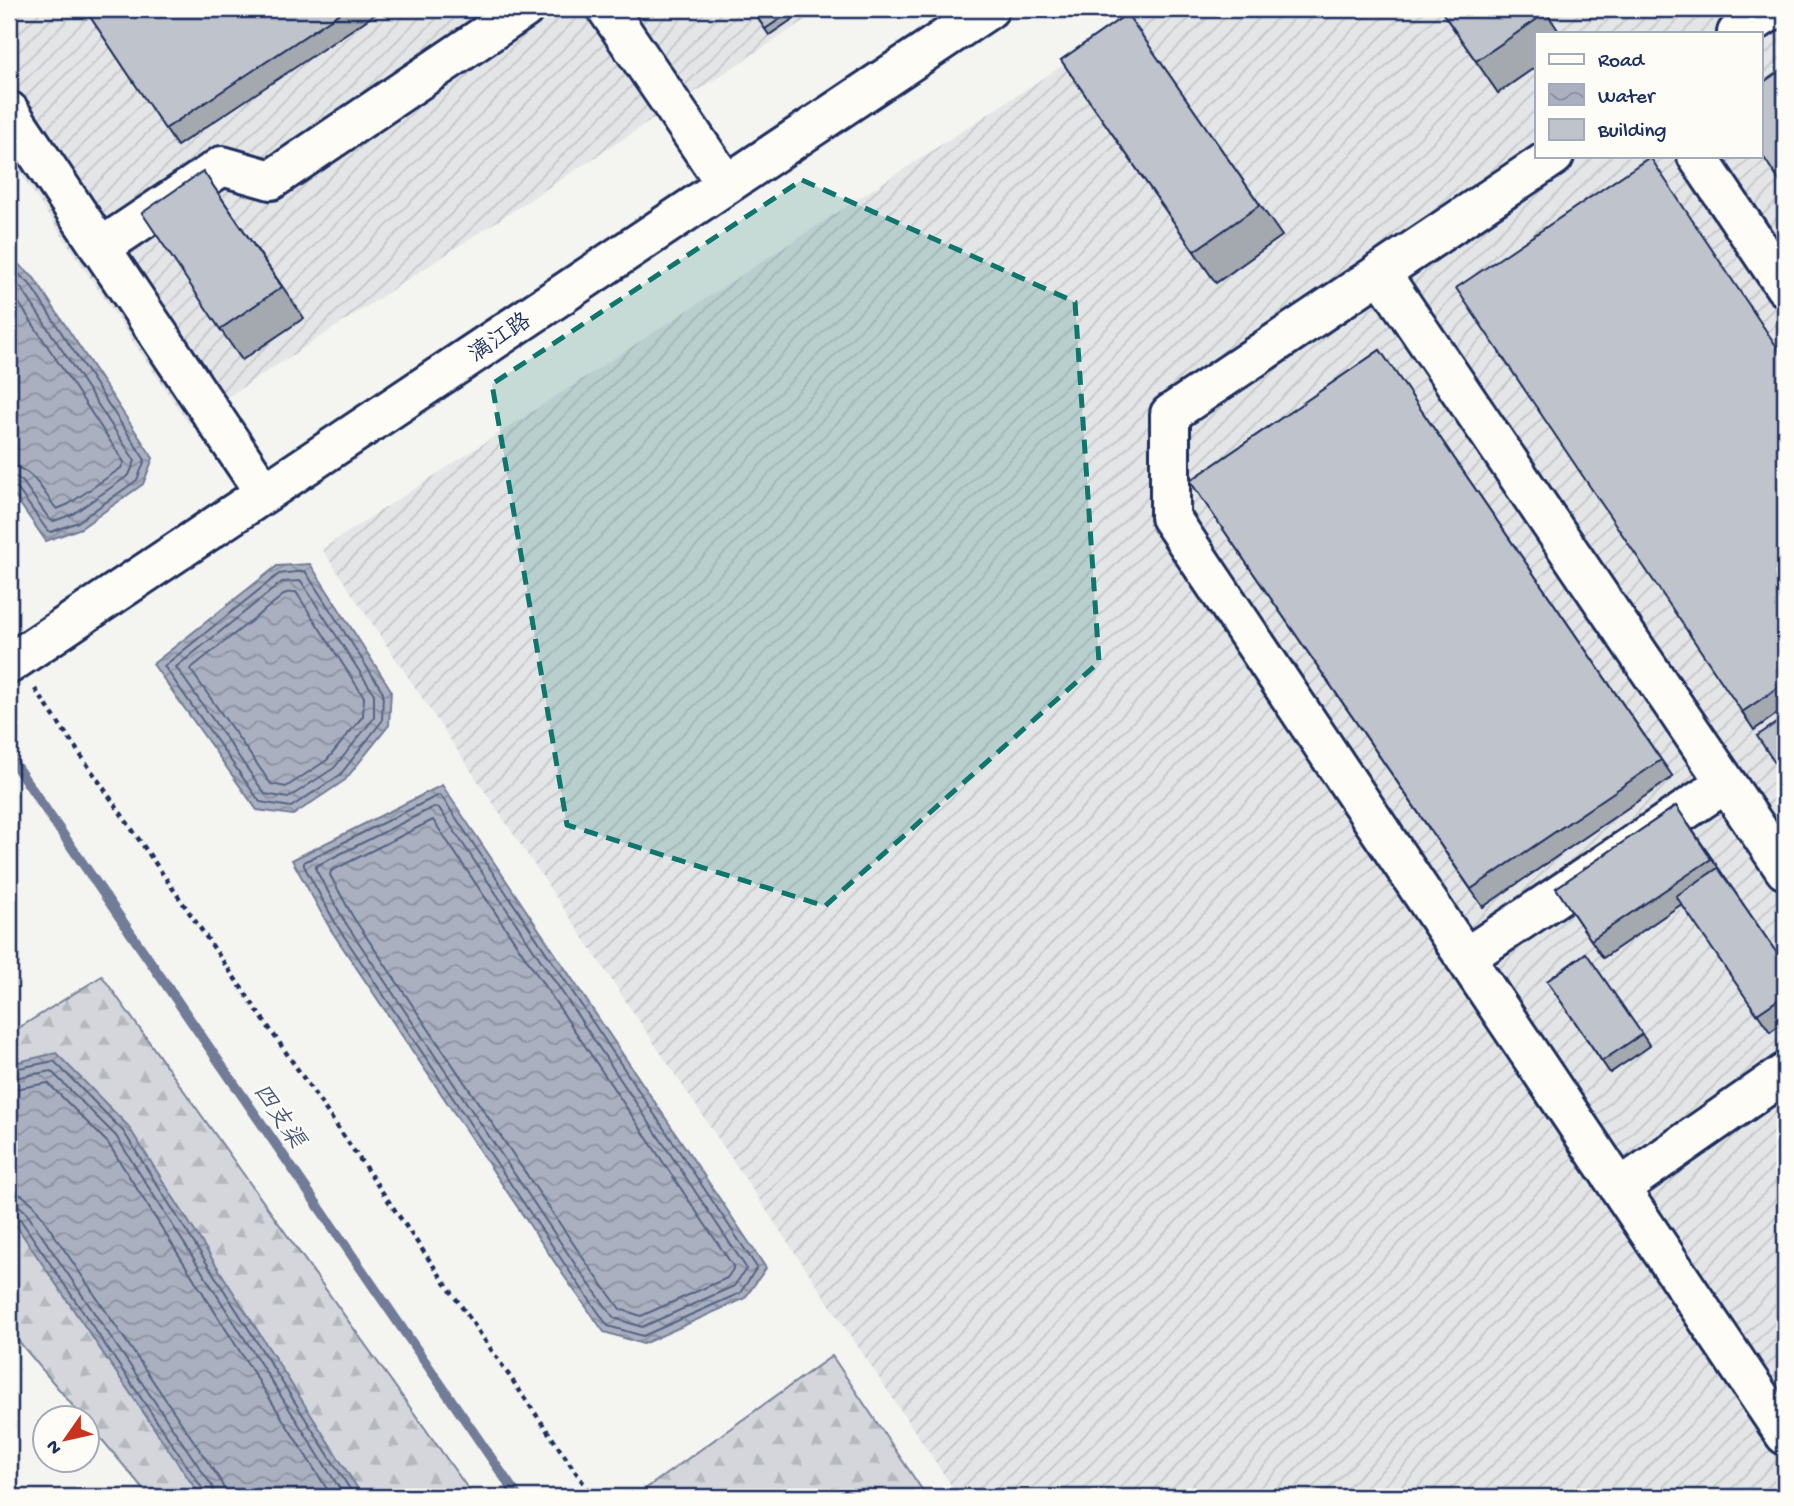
<svg xmlns="http://www.w3.org/2000/svg" width="1794" height="1506" font-family="'Gochi Hand','LXGW WenKai TC',sans-serif">
<style>
.industrial{fill:url(#industrial-furrows);fill-rule:evenodd}
.forest{fill:url(#forest-firs);stroke:#78829c;stroke-width:2}
.water{fill:url(#water-waves);stroke:#717c98;stroke-width:2}
.lines{fill:none;stroke-linecap:round;stroke-linejoin:round}
.shore{stroke:#546385;stroke-width:2}
.stream{stroke:#717c98;stroke-width:10}
.minor-casing{stroke:#1b2f5e;stroke-width:44}
.path{stroke:#1b2f5e;stroke-width:4.5;stroke-dasharray:5 5;stroke-linecap:butt}
.minor{stroke:#fdfcf7;stroke-width:38}
.wall{fill:#a4a8af;stroke:#1b2f5e;stroke-width:2}
.building{fill:#bfc3cc;stroke:#1b2f5e;stroke-width:2}
.marked{fill:#0f766e;fill-opacity:0.2;stroke:#0f766e;stroke-width:5;stroke-dasharray:14 9;stroke-linejoin:round}
.labels{text-anchor:middle;stroke-width:5;stroke-linejoin:round;paint-order:stroke}
.street-label{font-size:23px;fill:#1b2f5e;stroke:#fdfcf7}
.water-label{font-size:24px;font-style:italic;fill:#46567b;stroke:#fdfcf7}
</style>
<defs>
<pattern id="industrial-furrows" width="10" height="10" patternUnits="userSpaceOnUse" patternTransform="scale(1.75)"><rect width="10" height="10" fill="#e4e5e6"/><path d="M-1 1l2-2M0 10L10 0M9 11l2-2" fill="none" stroke="#c3c5c8"/></pattern>
<pattern id="forest-firs" width="22" height="20" patternUnits="userSpaceOnUse" patternTransform="scale(1.75)"><rect width="22" height="20" fill="#d4d6db"/><path d="M5 1l3.5 6h-7zM16 11l3.5 6h-7z" fill="#b5b8be"/></pattern>
<pattern id="water-waves" width="16" height="10" patternUnits="userSpaceOnUse" patternTransform="scale(1.75)"><rect width="16" height="10" fill="#aab0bf"/><path d="M0 5q4-4 8 0t8 0" fill="none" stroke="#8a909e"/></pattern>
</defs>
<rect width="100%" height="100%" fill="#f4f4f1"/>
<filter id="ink" filterUnits="userSpaceOnUse"><feTurbulence type="fractalNoise" baseFrequency=".0143" numOctaves="2"/><feDisplacementMap in="SourceGraphic" scale="14" xChannelSelector="R" yChannelSelector="G"/><feConvolveMatrix kernelMatrix="1 2 1 2 8 2 1 2 1" color-interpolation-filters="sRGB"/></filter>
<g filter="url(#ink)">
<path class="industrial" d="M9,9H822L188,423L9,157Z
M1149,9H1785V1497H959L322,549ZM1537,33H1761V156H1537Z"/>
<path class="forest" d="M102,976L474,1497H150L88,1423V1418H83L9,1330V1034Z
M832,1356L927,1497H634Z"/>
<path class="water" d="M18,264L34,278L153,458L143,484L81,528L46,541L9,488V270Z
M310,564L391,690L389,725L345,780L293,815L257,810L153,664L277,566Z
M442,785L766,1268L745,1298L643,1344L604,1332L564,1276L331,930L292,860Z
M56,1053L128,1126L363,1497H201L9,1215V1064Z"/>
<g class="lines">
<path class="shore" d="M9,276L18,274L29,283L145,460L137,480L78,522L51,532L47,530L17,488L9,485
M9,284H16L22,289L135,461L129,475L73,514L54,521L50,520L23,482L16,477L9,476
M9,295L15,297L124,462L121,468L69,504L57,509L55,507C42,490 32,467 9,466
M305,571L383,692L382,721L340,775L291,807L260,802L164,666L279,574Z
M301,581L374,694V718L334,768L288,798L265,794L176,667L282,582Z
M296,592L364,697L363,716L327,760L286,787L271,784L190,669L286,593Z
M439,795L442,797L756,1266V1269L740,1293L643,1336L608,1326L570,1272L337,926L304,866V862Z
M434,807L439,808L745,1266L746,1269L734,1286L642,1327L614,1318L577,1267L345,922L316,870V866Z
M433,820L733,1266V1269L727,1278L641,1316L620,1309L585,1261L353,917L330,875L331,871Z
M9,1070L54,1061L123,1131L355,1497
M9,1079L51,1071L116,1136L345,1497
M9,1090L48,1083L108,1143L332,1497
M9,1193L22,1195L34,1205L220,1480L224,1489L225,1497
M9,1203L18,1205L25,1211L212,1486L215,1497
M9,1212L14,1213L18,1216L204,1491L206,1497"/>
<path class="stream" d="M9,756L518,1497"/>
<defs>
<path id="minor" d="M607,9L726,184
M1737,33L1774,9
M9,111L264,492
M1554,156L1170,414V517L1785,1435
M1697,156L1785,287
M100,248L222,166L271,180L524,9
M1380,272L1785,870
M9,664L989,9
M1465,958L1726,783
M1620,1188L1785,1073"/>
</defs>
<use href="#minor" class="minor-casing"/>
<path class="path" d="M35,689L593,1497"/>
<use href="#minor" class="minor"/>
</g>
<path class="wall" d="M85,9H383L177,146Z
M752,9H808L769,35Z
M1440,9H1544L1560,33H1537V66L1498,93Z
M1127,14L1282,236L1216,283L1061,60Z
M203,171L304,318L242,360L220,329Z
M1380,350L1673,777L1483,907L1190,481Z
M1785,358V708L1754,730L1742,712Z
M1676,806L1785,965V1021L1770,1032L1682,904L1603,958L1556,888Z
M1586,953L1650,1046L1610,1073L1547,981Z"/>
<path class="building" d="M85,9H346L165,129Z
M752,9H795L765,29Z
M1440,9H1543L1546,13L1476,61Z
M1127,14L1260,205L1194,251L1061,60Z
M1785,67V190L1761,153V84Z
M1650,157L1785,359V683L1742,712L1456,288Z
M203,171L282,287L220,329L142,213Z
M1380,350L1661,760L1471,889L1190,481Z
M1785,717V778L1757,736Z
M1676,806L1711,859L1591,940L1556,888Z
M1718,868L1785,965V995L1757,1014L1676,896Z
M1586,953L1642,1034L1602,1061L1547,981Z"/>
</g>
<path class="marked" d="M802,180L1075,302L1099,662L825,906L567,825L492,384Z"/>
<g class="labels">
<g class="street-label">
<text transform="translate(499 336) rotate(-34)" y="8">漓江路</text>
</g>
<g class="water-label">
<text transform="translate(280 1115) rotate(56)" y="8">四支渠</text>
</g>
</g>
<rect width="1794" height="1506" fill="none" stroke="#fdfcf7" stroke-width="35"/>
<rect x="18" y="18" width="1759" height="1471" fill="none" stroke="#1b2f5e" stroke-width="2.5" filter="url(#ink)"/>
<rect x="1535" y="32" width="228" height="126" fill="#fdfcf7" stroke="#a3aaba" stroke-width="2"/>
<rect x="1549" y="54" width="35" height="10" fill="#fdfcf7" stroke="#a3aaba" stroke-width="2"/>
<text x="1598" y="66" font-size="21" fill="#1b2f5e">Road</text>
<rect x="1549" y="84" width="35" height="21" fill="url(#water-waves)" stroke="#a3aaba" stroke-width="2"/>
<text x="1598" y="102" font-size="21" fill="#1b2f5e">Water</text>
<rect x="1549" y="119" width="35" height="21" fill="#bfc3cc" stroke="#a3aaba" stroke-width="2"/>
<text x="1598" y="136" font-size="21" fill="#1b2f5e">Building</text>
<g transform="translate(66 1439) rotate(236)"><circle r="33" fill="#fdfcf7" stroke="#a3aaba" stroke-width="2"/>
<path d="M0-5L12 26L0 18L-12 26Z" fill="#c8321e"/>
<text y="-10" font-size="19" font-weight="bold" text-anchor="middle" fill="#1b2f5e">N</text>
</g>
</svg>
